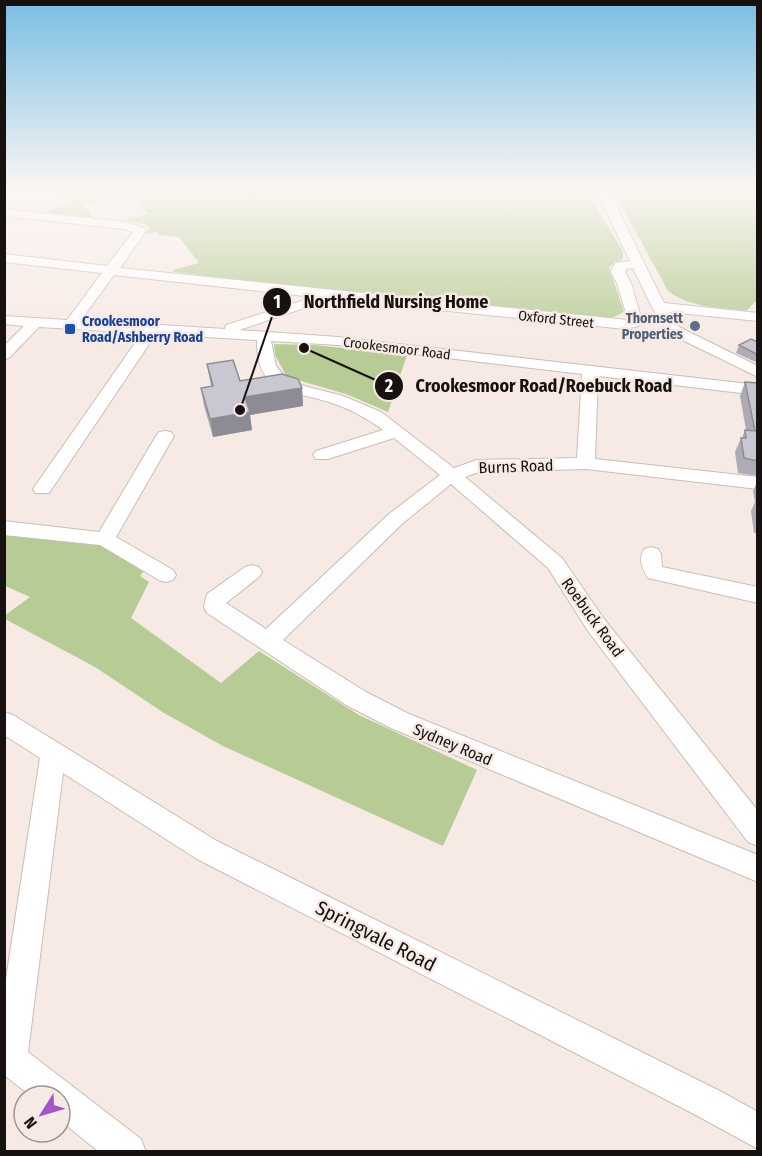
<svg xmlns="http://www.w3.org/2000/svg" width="762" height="1156" font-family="'Fira Sans Condensed',sans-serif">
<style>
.green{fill:#b6cc94}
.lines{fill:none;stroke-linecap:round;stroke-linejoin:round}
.minor-casing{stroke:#c9bdb7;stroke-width:2}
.minor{fill:#fff;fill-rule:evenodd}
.wall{fill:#adabb5}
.shaded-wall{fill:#8d8b93}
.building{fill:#c9c7d2;stroke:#8d8b93;stroke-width:1.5}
.service-dot{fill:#5c6f8a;stroke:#f7eae4;stroke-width:2}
.transit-dot{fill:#1a4fb4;stroke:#f7eae4;stroke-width:2}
.labels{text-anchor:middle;stroke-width:5;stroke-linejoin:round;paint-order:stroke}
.far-service-label{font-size:14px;font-weight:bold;fill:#4e5e75;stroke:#f7eae4;text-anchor:end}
.far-street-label{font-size:14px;fill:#171210;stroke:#f7eae4}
.far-transit-label{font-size:14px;font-weight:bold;fill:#164399;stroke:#f7eae4;text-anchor:start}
.street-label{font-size:16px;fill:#171210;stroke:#f7eae4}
.near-street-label{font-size:20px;fill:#171210;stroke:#f7eae4}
.leader{fill:none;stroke:#171210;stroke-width:2}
.callout-dot{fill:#171210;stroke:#f7eae4;stroke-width:2}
.mark-label{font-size:18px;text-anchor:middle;font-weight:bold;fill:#fff}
.callout-label{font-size:18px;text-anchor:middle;font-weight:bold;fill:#171210;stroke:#f7eae4;stroke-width:5;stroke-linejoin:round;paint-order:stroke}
</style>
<rect width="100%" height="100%" fill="#f7eae4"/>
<path class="green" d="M59,190H585L623,251V259L609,267L624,312L612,318L343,292L174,272L173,270L199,263L179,237L159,235L156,232L146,234L149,228L147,225L128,221L126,219L148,214L131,195L83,205L93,218L45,212L67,205Z
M613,190H757V300L746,311C719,307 690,308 668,291Z
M274,344L314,345L407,355L388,412L346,394L287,377L275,355Z
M5,533L97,543L144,571L140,576L149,582L131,618L221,683L259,651L359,715L477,770L443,846L223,746L164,713L95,667L5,619L4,616L30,597L5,586Z"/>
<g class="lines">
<defs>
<path id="minor" d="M596,190H608L664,303L758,313V321L669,312L679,327L758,366V377L668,333L652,307L633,268L626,269L625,272L631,283L642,321L639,326L625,329L331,299L239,330L338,337L758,385V395L598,376L595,459L758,477V489L586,469L479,472L465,477L562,558L604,619L758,811V846L748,842L588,631L548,568L451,484L403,523L283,640L366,692L409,714L758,855V882L391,728L348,706L207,613L204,607L207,594L245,567L252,565L259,567L262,572L259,577L226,603L266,629L389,514L440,475L394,438L328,459H316L313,455L316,451L383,430C367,418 348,408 329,402C290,390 256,394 257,340L156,334L49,493H35L33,489L142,333L39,327L9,358L4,359V346L24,326L4,324V316L67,320L102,273L4,262V254L107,266L133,232L124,229L4,216V209L126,222L144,228L146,231L120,268L628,320L617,283L611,272L615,263L630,261ZM114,275L314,297L226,325L225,329L81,320ZM271,341L338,345L582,374L577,458L477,460L454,468L381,412L343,396L289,382L276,366Z
M165,431L171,432L174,436L116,537L173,570L176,575L173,580L166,582L159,580L100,545L4,535V521L99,532L156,436L159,432Z
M651,547L658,549L661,554L662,567L758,587V603L648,578C642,569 638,559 644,549Z
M4,712L13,715L217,841L718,1090L758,1112V1149L694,1114L197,859L63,773L28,1052L141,1139L146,1152H99L60,1120V1096H31L4,1075V992L40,758L4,735Z"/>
</defs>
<use href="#minor" class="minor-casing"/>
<use href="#minor" class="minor"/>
</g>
<path class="wall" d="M758,342V363L736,353L739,345Z
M207,364L240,381L302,388L303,406L250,415L252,430L213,437L204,406L201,388L211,386Z
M745,382L758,383V476L738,473L735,452L741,438H742L745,430H746L740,396Z
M758,480V533H754L751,511L755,502L753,491Z"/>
<path class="shaded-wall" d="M302,388L303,406L250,415L252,430L213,437L210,419L245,397Z"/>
<path class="building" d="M751,339L758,342V355L739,345Z
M233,360L240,381L282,374L298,379L302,388L245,397L250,412L210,419L201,388L213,386L207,364Z
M745,382L758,383V461L744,458L741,438H746L745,430L755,431Z"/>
<linearGradient id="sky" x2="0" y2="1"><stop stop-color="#79bee3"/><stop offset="0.54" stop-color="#fbf6f3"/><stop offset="1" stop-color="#fbf6f3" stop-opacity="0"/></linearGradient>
<rect width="762" height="351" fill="url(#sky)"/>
<circle class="service-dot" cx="695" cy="326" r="6"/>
<rect class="transit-dot" x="64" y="323" width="12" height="12" rx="3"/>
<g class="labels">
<g class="far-service-label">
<text x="683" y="323">Thornsett<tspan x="683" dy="16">Properties</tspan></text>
</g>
<g class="far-street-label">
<text transform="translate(556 319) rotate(6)" y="5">Oxford Street</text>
<text transform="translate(397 348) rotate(7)" y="5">Crookesmoor Road</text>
</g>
<g class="far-transit-label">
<text x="82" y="326">Crookesmoor<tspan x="82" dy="16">Road/Ashberry Road</tspan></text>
</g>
<g class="street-label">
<text transform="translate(516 466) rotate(-2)" y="6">Burns Road</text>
<text transform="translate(593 617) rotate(54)" y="6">Roebuck Road</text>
<text transform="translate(453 744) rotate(23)" y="6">Sydney Road</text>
</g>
<g class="near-street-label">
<text transform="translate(376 936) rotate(27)" y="7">Springvale Road</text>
</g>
</g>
<path class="leader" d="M240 410L277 302M304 348L389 386"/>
<g class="callout-dot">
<circle cx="240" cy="410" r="6"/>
<circle cx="304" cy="348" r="6"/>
<circle cx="277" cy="302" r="15"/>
<circle cx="389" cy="386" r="15"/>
</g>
<g class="mark-label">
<text x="277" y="308">1</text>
<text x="389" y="392">2</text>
</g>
<g class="callout-label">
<text x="396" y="308">Northfield Nursing Home</text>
<text x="544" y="392">Crookesmoor Road/Roebuck Road</text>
</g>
<rect width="762" height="1156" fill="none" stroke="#171210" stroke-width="12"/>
<g transform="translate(42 1114) rotate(233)"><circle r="28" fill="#f7eae4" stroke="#9d948f" stroke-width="1.5"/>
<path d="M0-4.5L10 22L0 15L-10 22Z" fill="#a157cb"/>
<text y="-9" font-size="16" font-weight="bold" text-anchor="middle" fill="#171210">N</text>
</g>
</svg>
